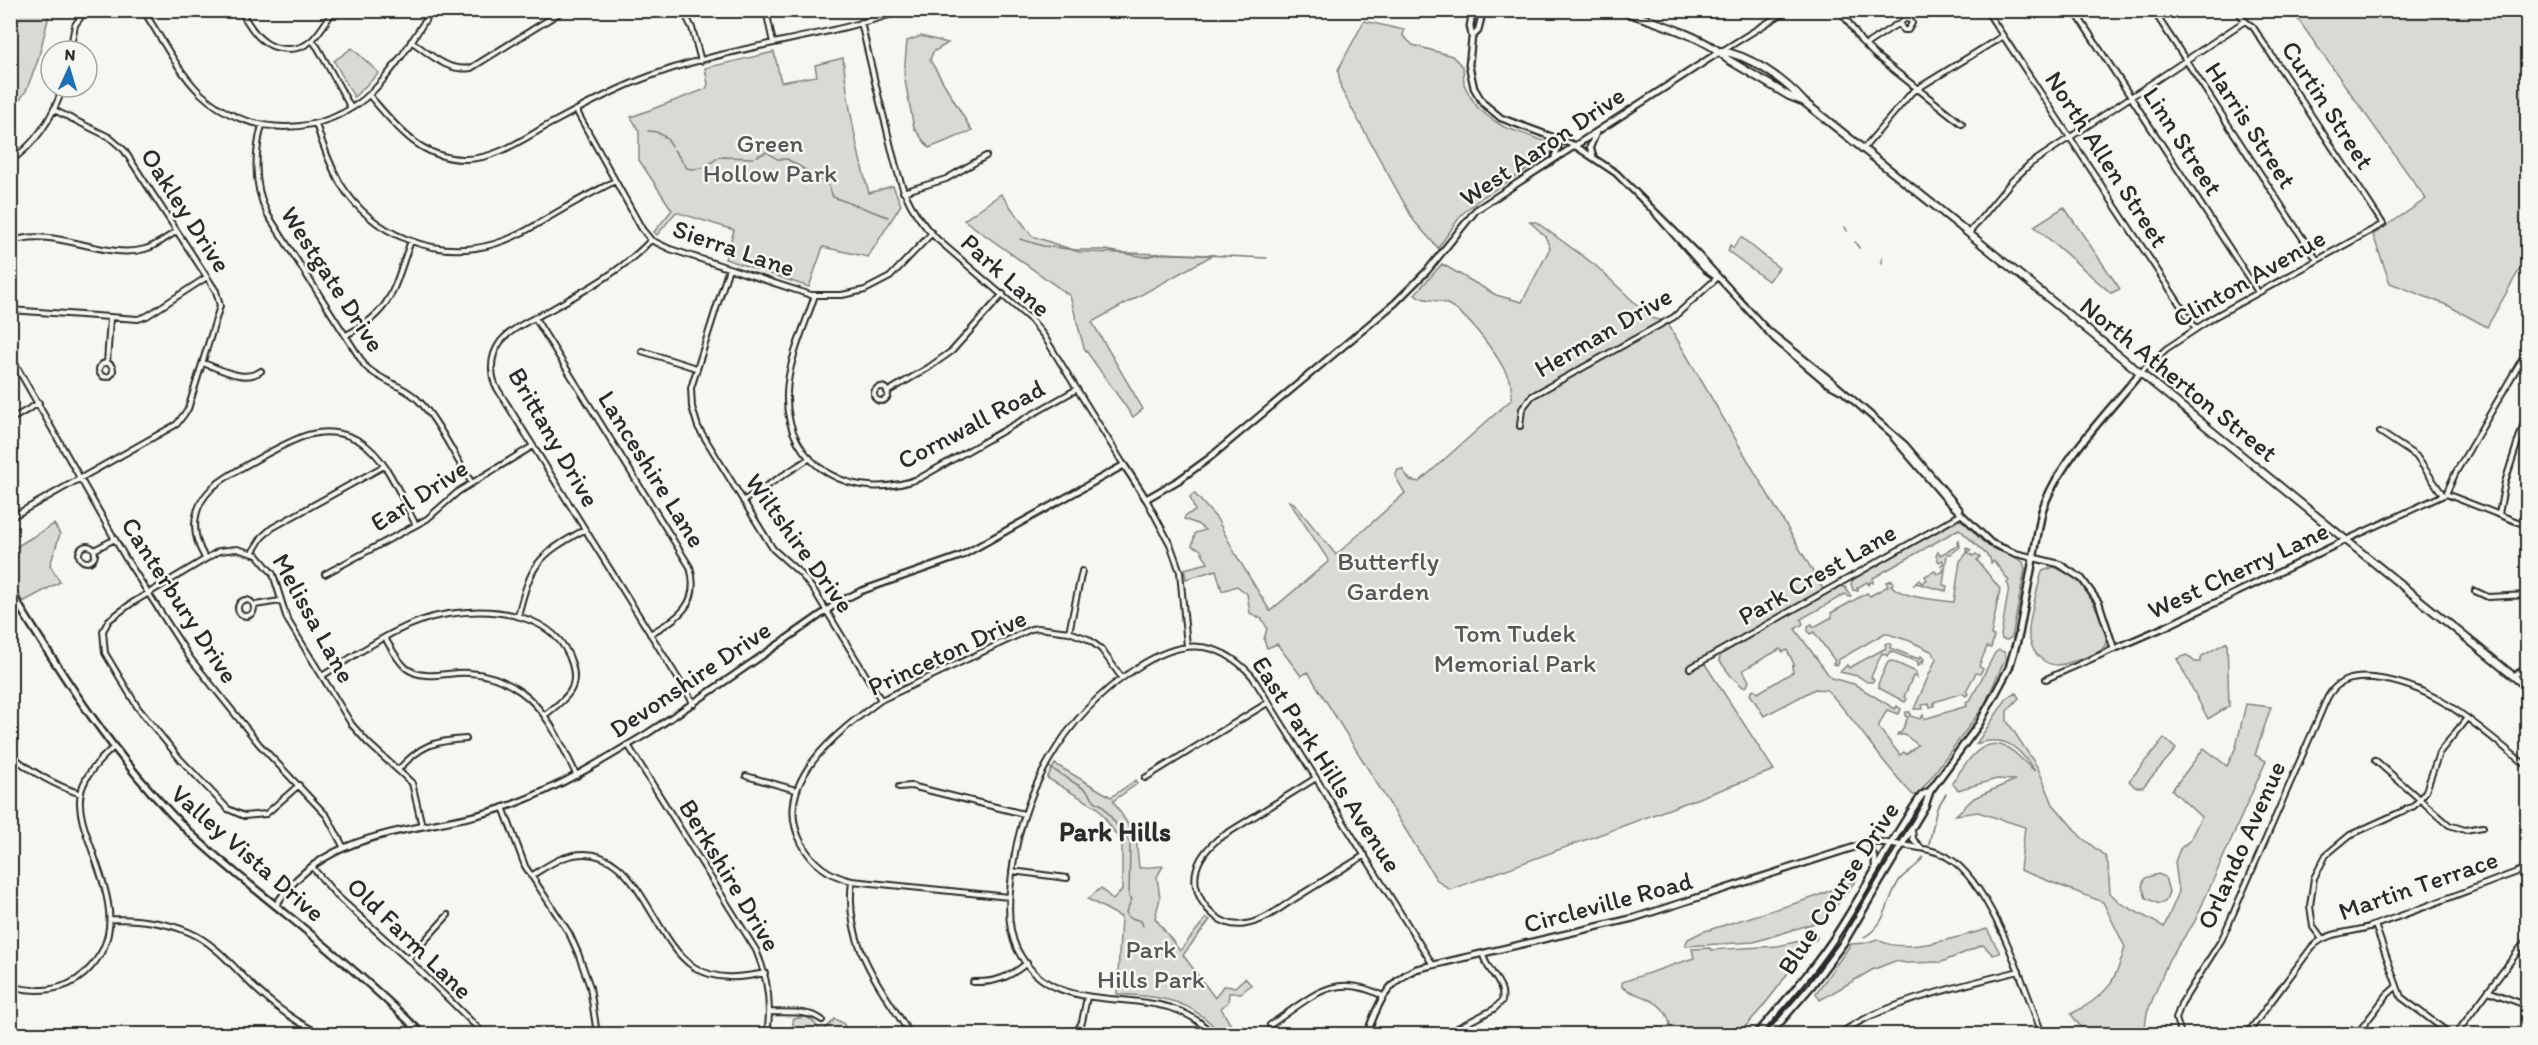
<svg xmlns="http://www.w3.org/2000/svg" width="2538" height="1045" font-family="Itim,sans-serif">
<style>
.green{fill:#d9d9d5;stroke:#828280;stroke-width:1.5}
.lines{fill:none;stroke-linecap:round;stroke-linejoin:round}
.stream{stroke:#7a7a78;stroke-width:1.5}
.minor-casing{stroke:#2b2b2b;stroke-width:8}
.tertiary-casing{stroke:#2b2b2b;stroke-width:9}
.secondary-casing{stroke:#2b2b2b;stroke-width:10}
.primary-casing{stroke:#2b2b2b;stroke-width:10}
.minor{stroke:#f6f6f2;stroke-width:4}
.tertiary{stroke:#f6f6f2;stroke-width:4.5}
.secondary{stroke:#f6f6f2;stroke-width:5}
.primary{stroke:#f6f6f2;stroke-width:6}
.labels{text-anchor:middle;stroke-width:5;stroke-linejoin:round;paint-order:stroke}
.street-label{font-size:26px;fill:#2b2b2b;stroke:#f6f6f2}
.park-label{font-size:26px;fill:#565656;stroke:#f6f6f2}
.neighbourhood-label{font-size:27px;font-weight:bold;fill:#2b2b2b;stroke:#f6f6f2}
</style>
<rect width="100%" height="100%" fill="#f6f6f2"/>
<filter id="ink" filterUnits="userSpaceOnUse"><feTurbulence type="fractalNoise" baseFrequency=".0167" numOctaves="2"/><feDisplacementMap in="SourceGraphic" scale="12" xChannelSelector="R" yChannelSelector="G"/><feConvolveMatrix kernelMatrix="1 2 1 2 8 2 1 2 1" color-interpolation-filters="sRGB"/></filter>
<g filter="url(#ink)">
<path class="green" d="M11,10L50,11L38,60L26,91L11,112Z
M2292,11H2527V270L2521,267L2487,327L2449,306L2390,283L2373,235L2426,199Z
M1364,21L1404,30L1403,36L1413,45L1452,56L1463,67L1464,84L1470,96L1478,108L1490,118L1504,127L1553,144L1554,149L1550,155L1481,198L1462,214L1438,248L1414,221L1341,89L1338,70Z
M921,36L948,43L933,52L930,60L972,131L929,148L914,128L904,75L907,41Z
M352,48L379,73L354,97L334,61Z
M774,52L781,82L817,76L815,65L843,58C848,103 856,149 869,193L893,186L901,205L868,257L823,247L809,287L725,259L734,230L676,212L657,235L654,232L672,210L639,160V131L631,117L706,89L708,84L705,68Z
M1001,194L1032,236L1079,252L1213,255L1092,322L1143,409L1133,417L1084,348L1070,296L964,220Z
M2064,207L2120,289L2111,293L2034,226Z
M1530,222H1536L1595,265L1651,318L1667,322L1825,592L1703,661L1774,770L1450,890L1436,879L1308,672L1301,676L1277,644L1267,648L1264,640L1267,628L1262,619L1250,613L1247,594L1237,586L1222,591L1216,570L1186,579L1184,569L1208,563L1200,549L1192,546L1195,533L1205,530L1197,524L1184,519L1186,515L1195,511L1190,497L1194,493L1217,519L1236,555L1270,611L1329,561L1289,501L1294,503L1336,555L1405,493L1395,476L1398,470L1402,469L1410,480L1419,482L1512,399C1512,394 1512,389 1511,385C1504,362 1467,312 1445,303C1436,299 1421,301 1415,294L1442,264L1496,295L1522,302L1550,248L1545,236Z
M1741,237L1779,268L1768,281L1728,251L1730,245L1733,248Z
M1958,520C1968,521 1975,535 1983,542C1996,551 2010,553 2023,562L2025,569L2012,637L2007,640L2002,639L2001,635L2009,587L2007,583L2009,581L1994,561L1991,563L1990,558L1959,529L1873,578V583L1870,582L1869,585L1867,582L1857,588L1858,591L1853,590L1851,584L1853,579Z
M54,524L60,534L50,565L60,582L23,602L11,581V550Z
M1959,540L1960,547L1951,554H1947L1943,585L1947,586L1946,591L1916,583L1913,586L1919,580L1922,583L1927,580L1925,576L1935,571L1937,574L1944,571L1941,565L1944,563L1942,560L1939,562L1936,556L1938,552L1940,555L1959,545L1957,541Z
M1966,548L1971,550L1968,552L1973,556L1976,554L1980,557L1977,560L2000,589L1991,635L1994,636L1991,648L1987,647L1979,666L1983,669L1980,674L1976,673L1966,691L1968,694L1966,696L1962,693L1934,702V706L1930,707L1929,704L1922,705L1923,709H1914L1936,659L1933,652L1910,641L1885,633L1838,660L1839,663L1837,665L1833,664L1835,661L1814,632L1810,634L1808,631V626L1812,624L1814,627L1832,617L1831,613L1867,593L1870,596L1888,586L1886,582L1892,580L1894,583L1891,585C1901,598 1938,600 1954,602L1960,561L1967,553Z
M2054,567C2063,571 2070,574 2078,581C2087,590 2114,634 2104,647C2099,655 2080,659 2071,662C2050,671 2032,658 2029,635C2027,623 2039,585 2042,571Z
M1840,586L1845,587L1851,596L1848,597L1845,594L1801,619L1803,624L1795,629L1831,678L1854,684L1895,709L1897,706L1901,709L1899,714L1887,710L1878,727L1900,755L1904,752L1906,754L1918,745L1905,735H1897L1898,733H1901L1908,717L1905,716L1906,712H1910V716L1920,719L1923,715L1924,719L1967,706L1966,702L1971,699L1995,653L1999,650L2004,652L2006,657L1984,706L1918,795H1913C1881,762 1858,723 1827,690L1815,689L1764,716L1750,694L1754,689L1758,693L1793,672L1792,667L1794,664L1787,650L1783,652L1780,649L1743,670L1749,681L1747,686L1743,687L1731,676L1719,660L1721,654Z
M2227,642L2229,706L2208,719L2177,659L2187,655L2195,662H2200L2202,656Z
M1888,643L1891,644L1890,648L1919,659L1921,656L1924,659L1923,664L1921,661L1919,666H1917L1918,662L1890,651L1888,656L1882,653L1871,677L1874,680L1872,682H1867L1858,676L1840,672L1847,665L1849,668L1886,648L1885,644Z
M1892,661L1916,672L1917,678L1913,676L1904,697L1907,699L1905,702L1879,688L1878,684L1888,662Z
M2016,693L2019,698L2007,711V721L2038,768L2053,804L2081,837L2105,856L2108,864L2110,893L2120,903L2164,927L2179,892L2175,862L2180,849L2190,840L2201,817L2172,790L2204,748L2227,766L2236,747L2246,704L2271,707L2255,755L2266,761L2194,923L2169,959L2147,1013L2144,1034H2086L2071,1014C2105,997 2116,983 2125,947L2103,902L2020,870L2025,827L1978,812L1956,815L1974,798L2015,780L1997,779L1958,790L1952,783C1964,766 1981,735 2006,747C2017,752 2026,765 2035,771C2018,748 2007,734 1976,744L2007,698Z
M2164,738L2176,749L2143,787H2135L2129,781Z
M1055,764L1111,797L1136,780L1137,784L1113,801L1136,837L1139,868L1163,866L1157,877L1160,898L1155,918L1180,951L1206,918L1210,920L1183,955L1215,998L1223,986L1235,987L1245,978L1251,985L1241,993H1229L1228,1002L1221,1008L1236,1034H1221C1190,998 1162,997 1117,994L1121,917L1088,899L1101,888L1113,900L1122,890V843L1098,808L1047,778Z
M2158,874L2165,877L2169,892L2165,902L2159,904L2146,898L2142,886L2145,878Z
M1856,880L1831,913L1821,921L1754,942L1685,946L1688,939L1702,932L1812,898Z
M1987,929L2000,953L1993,955L1983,945L1942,962L1907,963L1895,961L1872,970L1820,1000L1816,993L1851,944L1866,943L1877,939C1902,956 1959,937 1987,929Z
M1817,937L1816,940L1802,944C1795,970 1758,1014 1738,1034H1664L1670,1024C1664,998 1641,999 1622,987V982L1694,958L1692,949L1710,948L1711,950L1778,946Z
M806,1017L812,1020L819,1029H825L835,1019L843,1023L850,1034H793V1019Z"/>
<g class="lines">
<path class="stream" d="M648,131C661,131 666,137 672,146
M674,150L687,168L692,169L703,168L719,157L753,158
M757,156L767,152L777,159H787L807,171L829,186L833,197L888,217
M1845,227L1847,231
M1020,239L1043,246L1077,250H1105L1145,257L1163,253L1267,258
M1855,242L1859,248
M1882,263V257
M1049,767L1086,790L1096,802L1102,805L1130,843L1129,896L1132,899L1126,912L1128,917L1141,921L1143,926
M1929,844L1937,808L1946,794
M1864,937C1887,925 1886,901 1899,881C1906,871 1918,868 1923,857"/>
<defs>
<path id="minor" d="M143,10C161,37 177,70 200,93C248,139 326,138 373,91C396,68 414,37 432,10
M240,10C252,30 263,50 289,49C297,49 305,46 311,41C320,33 327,20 334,10
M683,10L692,28L701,61
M766,10L773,43
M1840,10L1861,41L1875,55L1962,124
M1986,10L2196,329
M2074,10L2258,292
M2153,10L2317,260
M861,22C869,57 877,92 886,126C897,172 902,205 937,239L1031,320L1044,336L1124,465
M312,40L318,48L351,108
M411,41C430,54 447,72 471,68L564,10
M1865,45L1894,26L1900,24L1904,19H1910L1912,23L1908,30H1903L1900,24
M70,51L75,25L86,10
M1722,51L1788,10
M369,95C395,125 419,158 463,159C495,160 523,139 550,124C580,108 609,92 640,80C724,46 818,40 904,10
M576,110L642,229L651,240L670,249L811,295H842L865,290L890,277L932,233
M316,124C322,143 330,165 340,183C372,235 435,261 494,244C519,237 540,222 563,209C580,199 598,190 615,181
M262,125C254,156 253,186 268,215L365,366C380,381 401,384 416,398C437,417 455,458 472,483
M1864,148L1912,92L2003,36
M10,161C37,143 53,117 63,87
M903,192L946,179L986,156
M1969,233L2011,182L2030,164L2245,21
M651,240C622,271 586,290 548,311C533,319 513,327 501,341C491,354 490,370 495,385L694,704
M10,242C55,225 104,261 145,249C156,246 167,237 177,231
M729,268L691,388L692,407L698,427L773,549L801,574L815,592L881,700
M815,295C805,326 788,361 787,393C784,468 856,504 920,478L1077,389
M10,310L138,319L147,316L207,277
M535,318L690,567C701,604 678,618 650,634
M346,335C394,311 393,288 411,241
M642,351L696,368
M10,355L125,557L190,658L259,744L327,816L344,848
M99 370a7 7 0 1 1 14 0a7 7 0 1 1-14 0Z
M107,363L110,319
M203,363C221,369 244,383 261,371
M2140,373L2166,349L2214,317L2383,224L2253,27L2245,21L2237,10
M874 394a7 7 0 1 1 14 0a7 7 0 1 1-14 0Z
M887,392L928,368L952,351L1003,294
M10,420L39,403
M1520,426L1522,409L1532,396L1674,317L1717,278
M2380,432L2416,456L2443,495
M2446,494L2456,472L2528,349
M2446,494L2528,526
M1146,499L1170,544L1180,572L1187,646
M743,501L810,458
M2499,514L2505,482L2528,410
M10,518L177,424L188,409L220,306L216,291L124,150L109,137L54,110
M2346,540L2446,494
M79 554a8 8 0 1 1 16 0a8 8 0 1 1-16 0Z
M94,550L115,539
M252,553L262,537L272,528L384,466
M205,558C195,541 191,521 201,502C204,497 208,492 212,488C226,475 294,437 312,434C328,430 347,433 361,442C388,459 401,498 416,525
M325,574L427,519L459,491L533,446
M2475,591L2488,597L2528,595
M238 608a8 8 0 1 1 16 0a8 8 0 1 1-16 0Z
M255,605L280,601
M518,616C531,564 537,556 584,530
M1069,632L1082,571
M385,638C391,648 397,660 406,668C424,682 449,671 469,673C487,674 506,681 521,692C549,712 562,746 577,776
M1690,668L1962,514
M322,676C361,652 401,621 448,614C493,607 557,613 572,664C580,690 564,700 545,715
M2513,676L2528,667
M2046,679L2114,649
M628,745L756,950C768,978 772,1004 767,1034
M10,754C32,773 54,785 81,794
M2375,760L2449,825L2465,830L2483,827
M399,769C421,745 434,741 466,739
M746,776L796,790
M1145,778L1269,702
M1316,778L1218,839C1204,851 1192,866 1196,886C1201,908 1222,929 1246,924C1264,921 1279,909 1294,899C1318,884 1341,870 1365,855
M299,785L266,814L244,816L228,809L181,760L138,708L105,653L103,631L109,620L132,603L219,551L237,549L257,555L273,574L287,619L352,725L368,743L412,783L422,826
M899,787L911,786L1024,814
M503,807L525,866L569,933L578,953L590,987L597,1034
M1912,830L1913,839L1920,847
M1902,845C1917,848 1934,849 1947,857C1991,882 2025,988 2042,1034
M312,867L337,896L413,964L484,1034
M1012,871L1067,878
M531,876C541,870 552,862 563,858C636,832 649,938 694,967C716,981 741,978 765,973
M852,881C844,944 879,984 910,1034
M1009,897L852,881C830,876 813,865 802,844C769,783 838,732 881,700L1031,629L1038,628L1069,632L1088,639L1101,649L1122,678
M111,919C140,919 171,922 197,936C220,949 237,971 256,989C275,1007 297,1022 320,1034
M2375,925L2401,997L2450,1034
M2322,939L2313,927L2310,906L2314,878L2326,855L2350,835L2414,806L2426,791L2439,753L2467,718
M408,959L448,915
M973,982C995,983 1010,977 1027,963
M10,986C36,993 64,992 84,974C127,935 106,891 90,844C85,830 79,814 80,799C81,778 99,760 114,747
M2488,991L2528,1006
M770,1012C786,1013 809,1010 822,1020
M1270,1025C1311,998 1333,970 1383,996
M1775,1029L1782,1034
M1075,1034L1082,1022L1087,997
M1212,1034C1160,973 1057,1030 1017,949C1007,928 1008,904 1011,882C1019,795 1062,717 1135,669C1177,641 1215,635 1252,676L1433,965
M1446,1034L1494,1009L1502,1001C1506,983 1487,972 1483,955
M1840,1034C1880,1003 1969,984 2019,971
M2181,1034L2176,1019L2181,1004L2222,939L2319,717C2324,706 2328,692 2338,685C2348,677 2361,677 2373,678C2436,684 2481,729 2528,767
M2247,1034L2312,947C2329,930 2351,934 2372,926C2424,908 2476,887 2528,868
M2357,1034L2387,995L2397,986
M2456,1034L2528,938"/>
<path id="tertiary" d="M1473,10L1470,26L1472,37L1469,65L1474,88L1483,103L1501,118L1574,145L1616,173L1698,255L1775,339L1827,383L1840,390
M1472,37L1478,31L1483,10
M1553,137L1558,147L1555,156
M1593,155L1590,147L1596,133
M1657,215L1705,269L1715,276
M1771,333L1830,380L1905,445L1959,509
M1894,438L1947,500L1991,543L2014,553L2059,564L2082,579L2099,603L2114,649L2167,626L2346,540
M1859,846L1871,851L1875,859V869
M276,905C330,821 429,835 511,805C560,787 604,760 648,733C713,691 776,646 839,602L861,591L961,556L1124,465L1146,499L1179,480L1208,459L1395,303L1427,271L1476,210L1721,51
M1367,1034C1377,1006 1386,982 1416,969L1634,918L1864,844L1878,842L1901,845"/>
<path id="secondary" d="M10,591C63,677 116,761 189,832C219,861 253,887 286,914C333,952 379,991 422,1034
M1757,1034C1786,1000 1816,967 1840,929C1868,885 1892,838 1922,795L1930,791
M1770,1034L1812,985L1844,942L1925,806L1930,791L1979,724L2009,668L2019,634L2042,511C2058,462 2108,413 2140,373"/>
<path id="primary" d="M1619,10C1646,19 1710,38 1727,59L1789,96L1802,101
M1721,51C1750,55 1785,80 1804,102L1935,206L2528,688"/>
</defs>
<use href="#minor" class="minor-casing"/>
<use href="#tertiary" class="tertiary-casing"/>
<use href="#secondary" class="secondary-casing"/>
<use href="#primary" class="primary-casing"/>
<use href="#minor" class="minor"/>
<use href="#tertiary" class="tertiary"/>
<use href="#secondary" class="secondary"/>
<use href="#primary" class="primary"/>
</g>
</g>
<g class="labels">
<g class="street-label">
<text transform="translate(2328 105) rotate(57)" y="9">Curtin Street</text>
<text transform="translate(2251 125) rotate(57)" y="9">Harris Street</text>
<text transform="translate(2183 141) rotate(57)" y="9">Linn Street</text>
<text transform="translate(1542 146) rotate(-34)" y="9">West Aaron Drive</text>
<text transform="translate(2107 159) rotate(57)" y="9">North Allen Street</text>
<text transform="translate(186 210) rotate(57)" y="9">Oakley Drive</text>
<text transform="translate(734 248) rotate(19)" y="9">Sierra Lane</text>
<text transform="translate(1006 275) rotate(42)" y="9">Park Lane</text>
<text transform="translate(2249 278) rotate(-30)" y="9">Clinton Avenue</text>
<text transform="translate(333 279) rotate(57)" y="9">Westgate Drive</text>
<text transform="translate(1603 332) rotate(-30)" y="9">Herman Drive</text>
<text transform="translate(2179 379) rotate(39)" y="9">North Atherton Street</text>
<text transform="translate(971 424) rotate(-28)" y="9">Cornwall Road</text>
<text transform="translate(554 437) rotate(60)" y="9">Brittany Drive</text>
<text transform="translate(652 469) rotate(58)" y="9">Lanceshire Lane</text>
<text transform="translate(419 495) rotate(-33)" y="9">Earl Drive</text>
<text transform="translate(800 543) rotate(54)" y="9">Wiltshire Drive</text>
<text transform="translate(2238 570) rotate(-25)" y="9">West Cherry Lane</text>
<text transform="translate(1817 574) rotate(-30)" y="9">Park Crest Lane</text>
<text transform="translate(180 600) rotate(57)" y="9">Canterbury Drive</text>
<text transform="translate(314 618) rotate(61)" y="9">Melissa Lane</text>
<text transform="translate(947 652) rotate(-25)" y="9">Princeton Drive</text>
<text transform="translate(690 679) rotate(-34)" y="9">Devonshire Drive</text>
<text transform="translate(1327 764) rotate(57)" y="9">East Park Hills Avenue</text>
<text transform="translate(2241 845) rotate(-66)" y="9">Orlando Avenue</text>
<text transform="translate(248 853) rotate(41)" y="9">Valley Vista Drive</text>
<text transform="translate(730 875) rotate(59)" y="9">Berkshire Drive</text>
<text transform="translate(2418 885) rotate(-19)" y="9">Martin Terrace</text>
<text transform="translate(1838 888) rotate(-57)" y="9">Blue Course Drive</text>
<text transform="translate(1608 902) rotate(-15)" y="9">Circleville Road</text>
<text transform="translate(410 938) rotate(44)" y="9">Old Farm Lane</text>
</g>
<g class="park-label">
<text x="770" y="152">Green<tspan x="770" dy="30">Hollow Park</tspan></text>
<text x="1388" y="570">Butterfly<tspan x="1388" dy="30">Garden</tspan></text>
<text x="1515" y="642">Tom Tudek<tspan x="1515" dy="30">Memorial Park</tspan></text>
<text x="1151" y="958">Park<tspan x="1151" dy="30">Hills Park</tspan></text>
</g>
<g class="neighbourhood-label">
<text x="1115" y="841">Park Hills</text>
</g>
</g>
<rect width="2538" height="1045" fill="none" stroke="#f6f6f2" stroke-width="36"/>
<rect x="18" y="18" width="2502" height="1009" fill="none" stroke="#2b2b2b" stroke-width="2" filter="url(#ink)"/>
<g transform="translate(69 69) rotate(4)"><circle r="28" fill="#f6f6f2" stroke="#a5a5a2" stroke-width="1.5"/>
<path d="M0-4.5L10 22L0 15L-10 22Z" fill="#1f6fb2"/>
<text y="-9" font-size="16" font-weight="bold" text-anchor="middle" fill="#2b2b2b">N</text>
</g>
</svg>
